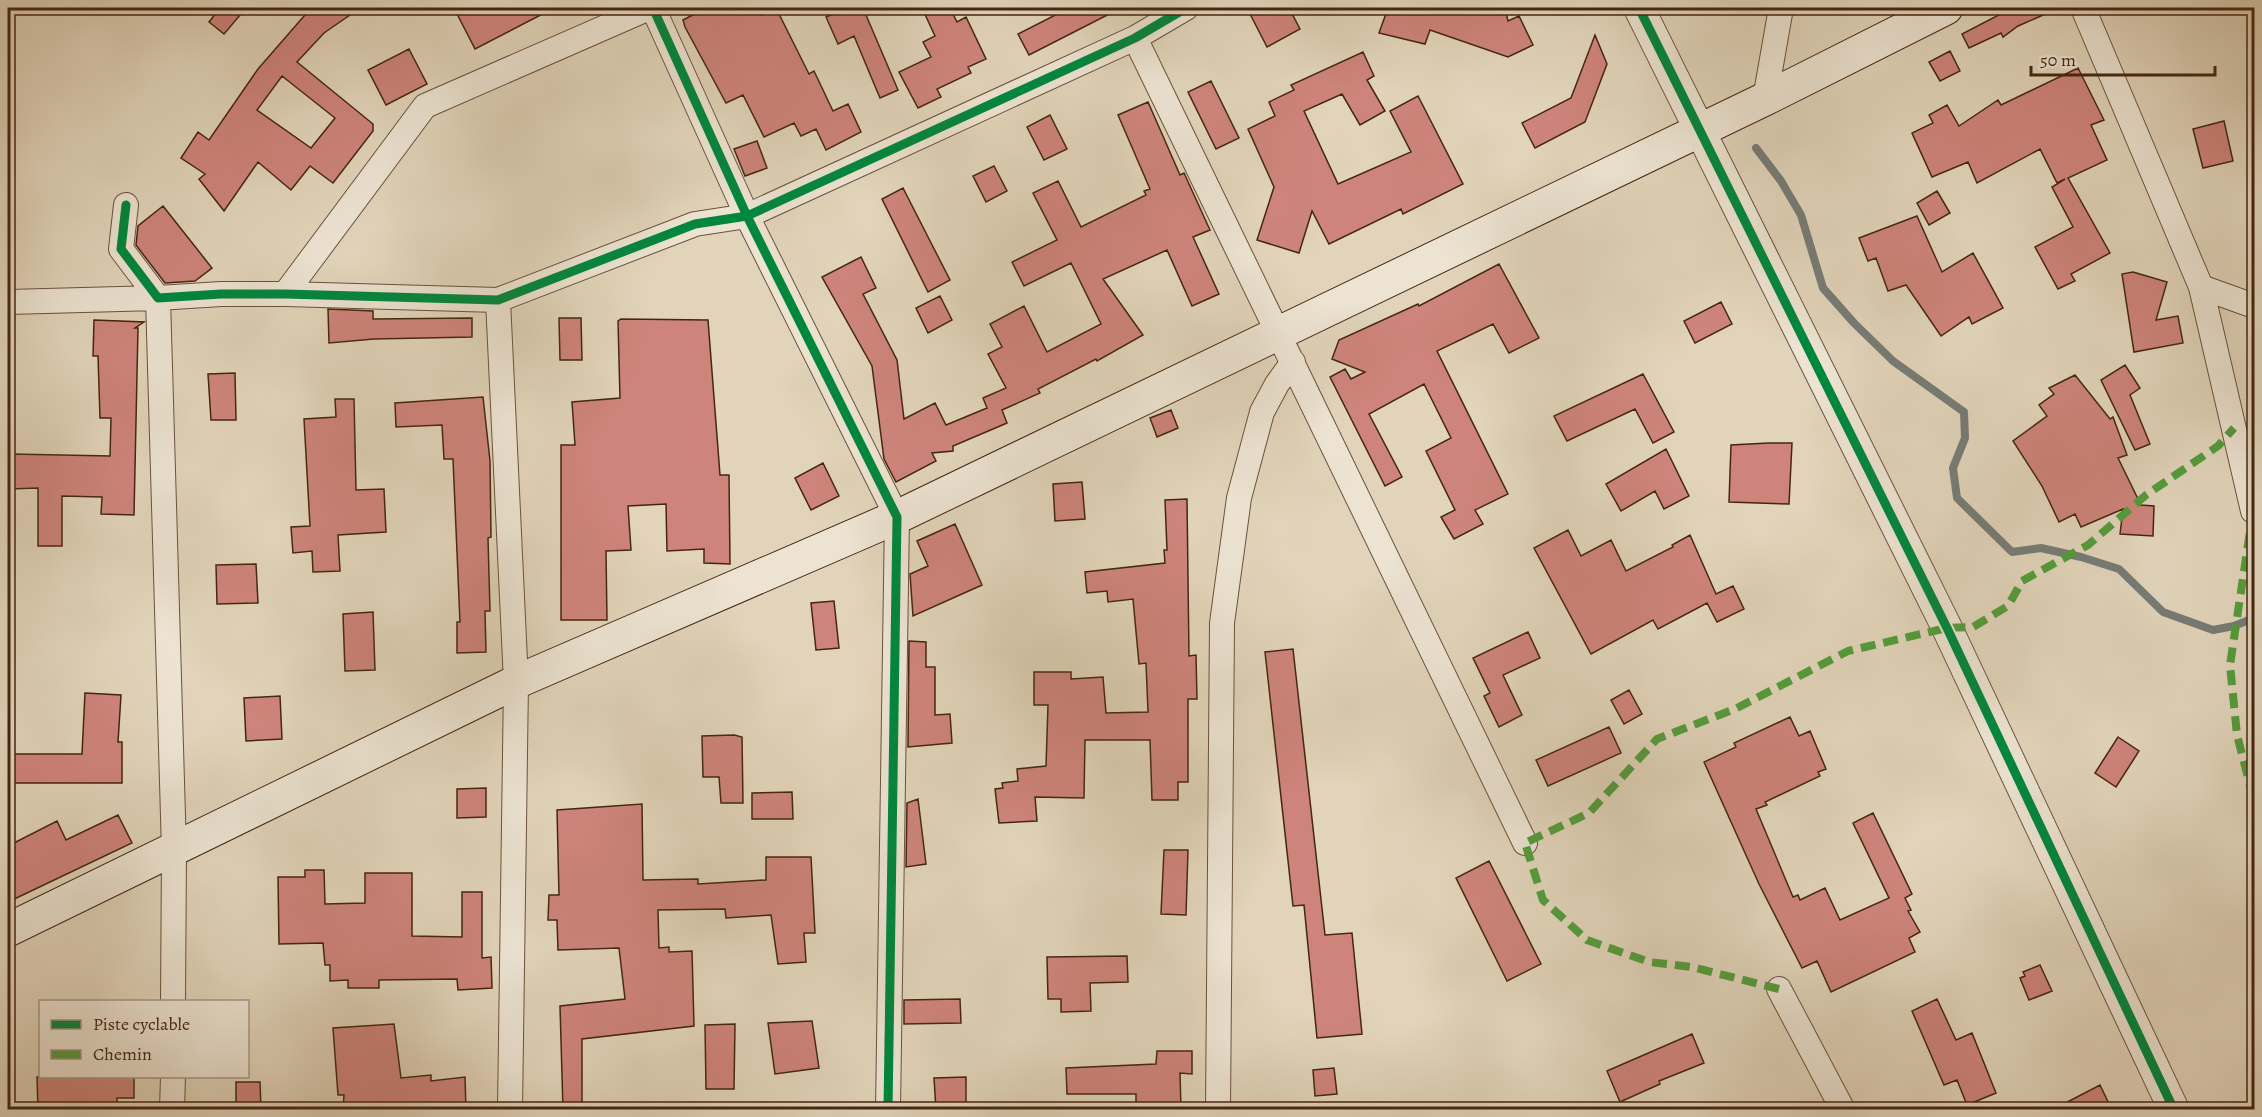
<svg xmlns="http://www.w3.org/2000/svg" width="2262" height="1117" font-family="Alegreya,serif">
<style>
.lines{fill:none;stroke-linecap:round;stroke-linejoin:round}
.stream{stroke:#767c76;stroke-width:8}
.building{fill:#ce847b;stroke:#442611;stroke-width:1.5;fill-rule:evenodd}
.minor-casing{stroke:#6b523b;stroke-width:26}
.tertiary-casing{stroke:#6b523b;stroke-width:32}
.secondary-casing{stroke:#442611;stroke-width:35}
.minor{stroke:#ece3d2;stroke-width:24}
.tertiary{stroke:#ece3d2;stroke-width:30}
.secondary{stroke:#ece3d2;stroke-width:33}
.quiet{stroke:#549c3c;stroke-width:8;stroke-dasharray:15 8;stroke-linecap:butt}
.cycleway-casing{stroke:#ece3d2;stroke-width:13}
.cycleway{stroke:#00873e;stroke-width:9}
</style>
<rect width="100%" height="100%" fill="#e1d4ba"/>
<filter id="stains"><feTurbulence type="fractalNoise" baseFrequency=".00333" numOctaves="4"/><feColorMatrix values="0 0 0 0 .2 0 0 0 0 .09 0 0 0 0 .02 0 0 0 .5 -.17"/></filter>
<radialGradient id="worn" r=".72"><stop offset=".6" stop-color="#630" stop-opacity="0"/><stop offset="1" stop-color="#630" stop-opacity=".3"/></radialGradient>
<g class="lines">
<path class="stream" d="M1756,148L1781,181L1801,215L1823,288L1854,323L1893,361L1964,412L1965,438L1953,468L1957,498L2012,552L2041,548L2081,557L2119,569L2163,612L2213,630L2234,626L2254,618"/>
</g>
<path class="building" d="M220,8H246L224,34L209,22Z
M311,8H360L324,33L297,62L373,124V131L333,183L310,166L291,190L258,162L224,211L199,179L205,174L181,158L198,132L209,140L258,69ZM282,76L335,118L311,148L257,110Z
M454,8H554L475,49Z
M706,8H758L761,15L776,8L809,74L814,71L833,111L848,104L861,132L826,150L816,129L801,136L794,123L764,137L743,95L726,103L685,27L683,20Z
M847,8H863L898,90L880,98L854,36L838,44L826,17Z
M922,8H950L957,22L966,17L986,59L968,67L971,73L937,89L941,97L918,108L899,72L931,57L923,42L935,36Z
M1069,8H1121L1029,55L1018,34Z
M1247,8H1289L1300,29L1267,47Z
M1388,8H1505L1508,21L1519,16L1533,45L1508,57L1430,30L1425,44L1379,33Z
M2012,8H2059L2018,26L2003,37L2001,33L1969,48L1962,34Z
M1595,35L1607,64L1585,122L1535,148L1522,123L1571,98Z
M409,49L427,84L386,105L368,70Z
M1950,51L1960,71L1940,81L1929,62Z
M1363,52L1374,76L1367,80L1385,111L1360,125L1342,94L1304,111L1338,184L1411,152L1390,111L1418,96L1463,184L1403,214L1401,209L1329,244L1312,211L1299,253L1257,240L1274,187L1248,129L1275,116L1269,102L1294,90L1291,85Z
M2078,68L2104,120L2091,125L2107,160L2068,178L2110,253L2071,274L2075,281L2058,289L2035,247L2073,227L2052,187L2065,179L2057,183L2040,149L1977,183L1968,162L1932,177L1912,133L1933,123L1929,115L1947,105L1959,126L1998,100L2001,105Z
M1211,81L1239,138L1216,149L1188,92Z
M1148,102L1180,175L1184,173L1210,230L1193,237L1219,294L1192,306L1167,250L1103,279L1143,335L1097,361L1096,359L1038,389L1040,393L1002,410L1007,423L953,446V451L932,453L936,461L896,482L884,459L872,366L822,277L861,257L876,288L863,294L897,360L904,419L935,403L946,425L987,408L983,398L1006,388L988,354L1002,347L990,324L1024,306L1047,352L1101,324L1071,263L1024,286L1012,262L1057,240L1033,193L1058,181L1081,227L1146,195L1144,191L1150,189L1118,115Z
M1050,115L1067,149L1044,160L1027,127Z
M2224,121L2233,161L2203,168L2193,129Z
M757,141L767,168L745,176L734,149Z
M994,166L1007,191L986,202L973,176Z
M903,188L950,280L928,292L882,199Z
M1937,191L1950,213L1929,225L1917,203Z
M163,206L212,268L195,281L165,283L136,245L138,226Z
M1917,216L1942,272L1973,253L2003,308L1972,324L1969,317L1941,336L1906,285L1888,291L1876,258L1868,261L1859,238Z
M1499,264L1539,338L1509,353L1493,324L1437,351L1508,494L1475,510L1483,524L1454,539L1441,517L1455,510L1426,451L1451,438L1424,384L1369,414L1402,477L1385,486L1330,377L1345,369L1351,379L1365,372L1332,359L1339,340L1418,304L1419,306Z
M2133,272L2167,282L2156,320L2178,316L2183,343L2134,352L2122,274Z
M940,296L952,320L928,333L916,308Z
M1721,302L1732,324L1695,343L1684,321Z
M328,309L373,311V319L472,318V337L374,339L329,343Z
M559,318H581L582,360H560Z
M621,319L708,320L720,475H729L730,564L704,563V549L667,551L666,504L628,506L631,550L606,551L607,620H561V445H575L572,402L620,398L618,321Z
M94,320L144,322L135,328H138L134,515L101,514L102,497L62,496V546H38V488L8,489V467H12V454L110,456L111,418H100L98,356H93Z
M2125,365L2140,388L2130,395L2150,444L2135,450L2101,380Z
M235,373L236,420H211L208,374Z
M1643,374L1674,432L1653,443L1635,409L1567,441L1554,416Z
M2075,375L2110,419L2113,417L2127,455L2118,458L2141,505L2154,506L2153,536L2120,534L2123,509L2081,527L2075,514L2059,522L2042,486L2013,441L2047,416L2039,405L2054,394L2049,388Z
M483,397L490,461L491,537L488,538L490,611H485L486,652L457,653V622H460L453,459H444L442,425L396,427L395,403Z
M335,399H354L356,490L384,489L386,532L338,535L340,571L313,572L312,551L293,553L291,527L310,526L304,419L336,417Z
M1171,410L1178,428L1157,437L1150,418Z
M1769,443H1792L1789,504L1729,502L1731,445Z
M1666,449L1689,496L1664,509L1655,491L1621,511L1606,484Z
M823,463L839,496L811,510L795,478Z
M1082,482L1085,519L1055,521L1053,484Z
M1187,499L1189,656L1196,655L1197,699H1188V782H1178V800H1152L1150,740H1085L1084,798L1035,797L1037,821L999,823L995,789L1003,788L1002,783L1018,781L1017,769L1046,766L1048,705H1034V672H1071V679L1103,677L1106,713L1148,712L1146,663L1139,664L1133,599L1108,602L1107,591L1087,593L1085,572L1165,563L1164,550H1167L1165,500Z
M955,524L982,585L913,616L910,574L928,566L917,541Z
M1568,530L1581,556L1611,540L1626,571L1673,547L1672,545L1690,535L1716,594L1733,586L1744,609L1717,622L1707,603L1658,629L1653,620L1591,654L1534,548Z
M256,564L258,603L217,604L216,565Z
M834,601L839,648L816,650L811,603Z
M373,612L375,670L345,671L343,614Z
M1528,632L1540,658L1503,675L1522,715L1499,727L1484,696L1490,693L1473,658Z
M909,641L926,642V667H935V715L950,714L952,743L908,747Z
M1293,649L1325,935L1352,933L1362,1034L1317,1038L1304,905L1293,906L1265,652Z
M1629,690L1642,714L1624,724L1611,700Z
M85,693L121,695L118,742H122V783H8V754H82Z
M280,696L282,739L246,741L244,698Z
M1790,717L1799,736L1810,731L1826,769L1818,772L1820,776L1765,802L1767,805L1756,809L1793,897L1798,895L1800,900L1825,888L1840,920L1889,898L1853,823L1873,813L1912,894L1905,898L1911,910L1908,911L1920,932L1909,938L1915,952L1831,992L1817,961L1802,968L1759,884L1704,762L1736,747L1734,743Z
M1609,727L1621,753L1548,786L1536,760Z
M734,735L742,737L743,803H721L719,777H703L702,736Z
M2118,737L2139,751L2116,787L2095,773Z
M486,788V817L457,818V789Z
M792,792L793,819H752V793Z
M918,799L926,864L906,867L907,803Z
M642,804L643,880L698,879V884L766,880V857H811L815,933H804L806,962L778,964L771,915L726,918L725,909L658,910L659,948L669,947V952L692,951L694,1026L582,1039V1110H563L560,1006L625,999L619,948L558,950L557,920H548L549,895H559L557,810Z
M118,815L132,843L8,902V846L57,821L66,840Z
M1164,850H1188L1186,915L1161,914Z
M1489,861L1541,964L1507,981L1456,878Z
M305,870H324L325,904L365,903V873H412V936L462,937V892H482V958L491,957L492,988L458,990L457,979L379,980V988H348V980L330,981V965H325L323,943L279,944L278,877H305Z
M1127,956L1128,982L1090,983L1091,1011L1061,1012V999H1048L1047,957Z
M2040,965L2052,991L2029,1000L2020,978L2025,976L2023,972Z
M960,999L961,1023L904,1024V1000Z
M1937,999L1956,1040L1972,1033L1996,1093L1967,1105L1957,1080L1944,1085L1912,1011Z
M812,1021L819,1068L775,1074L768,1023Z
M394,1024L401,1078L431,1075V1081L465,1077L466,1110H343L344,1095H338L333,1028Z
M735,1024L734,1089H706L705,1025Z
M1692,1034L1704,1063L1659,1081L1660,1084L1620,1102L1607,1071Z
M1157,1051H1192V1074L1180,1073L1181,1110H1136V1094H1067L1066,1068L1156,1064Z
M1334,1068L1337,1094L1315,1096L1313,1070Z
M37,1077H134V1098H117V1110H38Z
M966,1077V1110H936L934,1078Z
M236,1082H260L261,1110H236Z
M2100,1085L2112,1110H2052Z"/>
<g class="lines">
<defs>
<path id="minor" d="M653,8L747,216L897,517L888,1110
M2083,8L2201,287L2253,511
M1135,38L1525,843
M1765,99L1781,8
M126,205L121,249L158,298L221,294H285L498,300L695,224L747,216L1135,38L1186,8
M2201,287L2254,306
M285,294L425,106L649,8
M498,300L516,682L510,1110
M8,302L158,298L174,851L173,1002
M1779,989L1843,1110
M172,1110L173,1076
M1218,1110L1222,623L1239,498L1262,412L1277,384L1293,362"/>
<path id="tertiary" d="M1639,8L1947,628L2174,1110"/>
<path id="secondary" d="M8,930L516,682L897,517L1765,99L1946,8"/>
</defs>
<use href="#minor" class="minor-casing"/>
<use href="#tertiary" class="tertiary-casing"/>
<use href="#secondary" class="secondary-casing"/>
<use href="#minor" class="minor"/>
<use href="#tertiary" class="tertiary"/>
<use href="#secondary" class="secondary"/>
<path class="quiet" d="M2253,511L2230,665L2237,735L2254,801
M1779,989L1692,967L1649,962L1587,940L1543,900L1525,843L1589,813L1657,739L1735,709L1848,651L1947,628L1973,627L2008,606L2022,581L2088,545L2146,495L2218,446L2234,428"/>
<defs>
<path id="cycleway" d="M653,8L747,216L897,517L888,1110
M1639,8L1947,628L2174,1110
M126,205L121,249L158,298L221,294H285L498,300L695,224L747,216L1135,38L1186,8"/>
</defs>
<use href="#cycleway" class="cycleway-casing"/>
<use href="#cycleway" class="cycleway"/>
</g>
<rect width="2262" height="1117" fill="none" stroke="#e1d4ba" stroke-width="30"/>
<rect x="9" y="9" width="2244" height="1099" fill="none" stroke="#442611" stroke-width="3"/>
<rect x="15" y="15" width="2232" height="1087" fill="none" stroke="#442611" stroke-width="1.5"/>
<rect x="39" y="1000" width="210" height="78" fill="#ece3d2" stroke="#a99785" stroke-width="1.5"/>
<rect x="51" y="1020" width="30" height="9" fill="#00873e" stroke="#a99785" stroke-width="1.5"/>
<text x="93" y="1030" font-size="18" fill="#442611">Piste cyclable</text>
<rect x="51" y="1050" width="30" height="9" fill="#549c3c" stroke="#a99785" stroke-width="1.5"/>
<text x="93" y="1060" font-size="18" fill="#442611">Chemin</text>
<path d="M2031 66v9h184v-9" fill="none" stroke="#442611" stroke-width="3"/>
<text x="2040" y="66" font-size="18" fill="#442611" stroke="#ece3d2" stroke-width="4.5" paint-order="stroke">50 m</text>
<rect width="100%" height="100%" filter="url(#stains)"/>
<rect width="100%" height="100%" fill="url(#worn)"/>
</svg>
